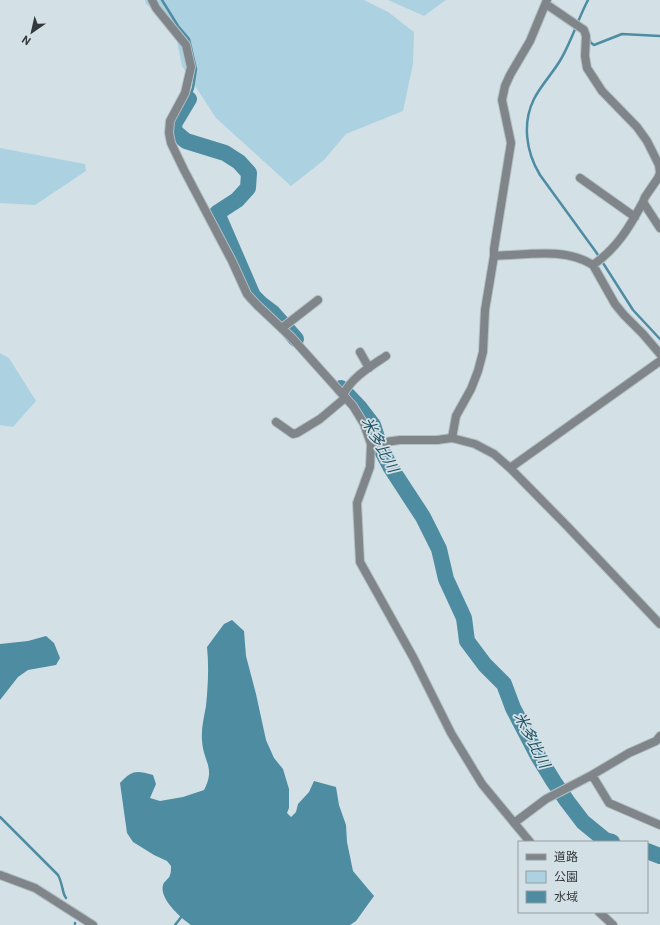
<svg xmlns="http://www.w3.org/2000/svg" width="660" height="925" font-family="Roboto,'Noto Sans JP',sans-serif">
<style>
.green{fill:#acd1e0}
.water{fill:#4e8ca2}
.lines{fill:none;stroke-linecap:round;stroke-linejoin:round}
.stream{stroke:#4e8ca2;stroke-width:2.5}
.river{stroke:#4e8ca2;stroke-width:16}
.minor-casing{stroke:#b3bfc5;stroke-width:10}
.tertiary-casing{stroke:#b3bfc5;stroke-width:10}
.minor{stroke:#7f8588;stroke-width:8}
.tertiary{stroke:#7f8588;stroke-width:8}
.labels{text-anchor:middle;stroke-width:3.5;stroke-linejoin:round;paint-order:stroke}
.water-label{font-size:15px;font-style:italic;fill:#1c5061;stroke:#d3e1e7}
</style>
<rect width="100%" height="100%" fill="#d3e1e7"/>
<path class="green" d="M145,0H364L388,12L414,32L413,64L403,111L346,134L324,160L291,186L216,118L182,66L174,27L146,4Z
M388,0H446L424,16Z
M0,148L85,164L86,171L35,205L0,203Z
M0,353L9,358L36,401L13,427L0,425Z"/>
<path class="water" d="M232,620L244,631L246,656L256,694L266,740L274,758L283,769L289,789V808L287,813L291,817L296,812L298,804L309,792L314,781L336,787L339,805L346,825L347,842L353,871L374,896L356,921L350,925H191C181,918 159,899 163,885C164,881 169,879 170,875C171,873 171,868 171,866L167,861L154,855L133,842L127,833L120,783C132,770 136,770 153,775L156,784L150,798L160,801L183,797L204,790C216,767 203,762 202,740C201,729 204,717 206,706C208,686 209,667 207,647L224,624Z
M46,636L54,643L60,658L56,665L28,670L18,677L0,700V644L28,641Z"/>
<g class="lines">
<path class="stream" d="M162,0L178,26L189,39L196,69L193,88L189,99
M588,0C578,19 572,40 561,59C553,73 541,85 534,99C522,123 526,152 540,175L596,252L633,310L660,339
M590,40V42L594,45L622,34L660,36
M0,817L58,875C63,884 62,893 66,898
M75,923V925
M175,925L182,916"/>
<path class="river" d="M189,99L174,124L175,132L186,141L225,153L239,162L249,173L248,188L237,200L217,213L253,296L261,304L273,313L296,339
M341,388L360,408L373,425L380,447L391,468L423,517L439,549L446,579L464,618L467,641L485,665L504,684L513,708L538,756L554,782L567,801L583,822L605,840L612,842
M647,851L660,856"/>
<defs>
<path id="minor" d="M152,0L156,8L186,45L191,67L185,93L170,121L169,133L171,143L184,170L232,261L247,294L257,305L292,338L353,406L364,424L371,444L370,467L357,503L360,562L413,657L451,733L482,784L530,842
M546,4L584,30L586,36L585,56L587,68L602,91L637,127L647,141L659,165L660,173L658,178L645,197L643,202L660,228
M580,178L635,217
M494,256C526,255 565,247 593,265L615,304L624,315L643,334L660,354
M593,265C617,248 629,228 643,202
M282,328L318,300
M360,352L369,368
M343,395C352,377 370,367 386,356
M276,422L293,434L297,433L320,419L345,398
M452,438L456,416L471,389L478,371L483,352L485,310L494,256V249L511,143L502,100L505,86L510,75L530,41L547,0
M371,444L400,440H437
M510,468L660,361
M592,775L609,803L660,825
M514,823L546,799L592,775L629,753L656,741L660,736
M599,912L613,925"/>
<path id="tertiary" d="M437,440L452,438L475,444L494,454L510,468L567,526L660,624
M0,875L35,888L93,925"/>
</defs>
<use href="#minor" class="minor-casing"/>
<use href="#tertiary" class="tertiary-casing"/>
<use href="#minor" class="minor"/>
<use href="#tertiary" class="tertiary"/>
</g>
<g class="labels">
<g class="water-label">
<text transform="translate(380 445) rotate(62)" y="5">米多比川</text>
<text transform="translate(532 740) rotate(63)" y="5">米多比川</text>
</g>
</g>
<rect x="518" y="841" width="130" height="72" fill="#d3e1e7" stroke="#939ea2"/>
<rect x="526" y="854" width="20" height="6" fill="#7f8588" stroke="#939ea2"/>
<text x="554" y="861" font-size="12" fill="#33393b">道路</text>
<rect x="526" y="871" width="20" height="12" fill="#acd1e0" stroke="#939ea2"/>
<text x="554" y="881" font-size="12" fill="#33393b">公園</text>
<rect x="526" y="891" width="20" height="12" fill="#4e8ca2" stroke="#939ea2"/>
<text x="554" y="901" font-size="12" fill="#33393b">水域</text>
<g transform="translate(32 32) rotate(214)" stroke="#d3e1e7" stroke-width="3" paint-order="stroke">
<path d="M0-3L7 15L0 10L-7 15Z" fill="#33393b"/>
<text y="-6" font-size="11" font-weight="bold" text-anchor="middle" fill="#33393b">N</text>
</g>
</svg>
